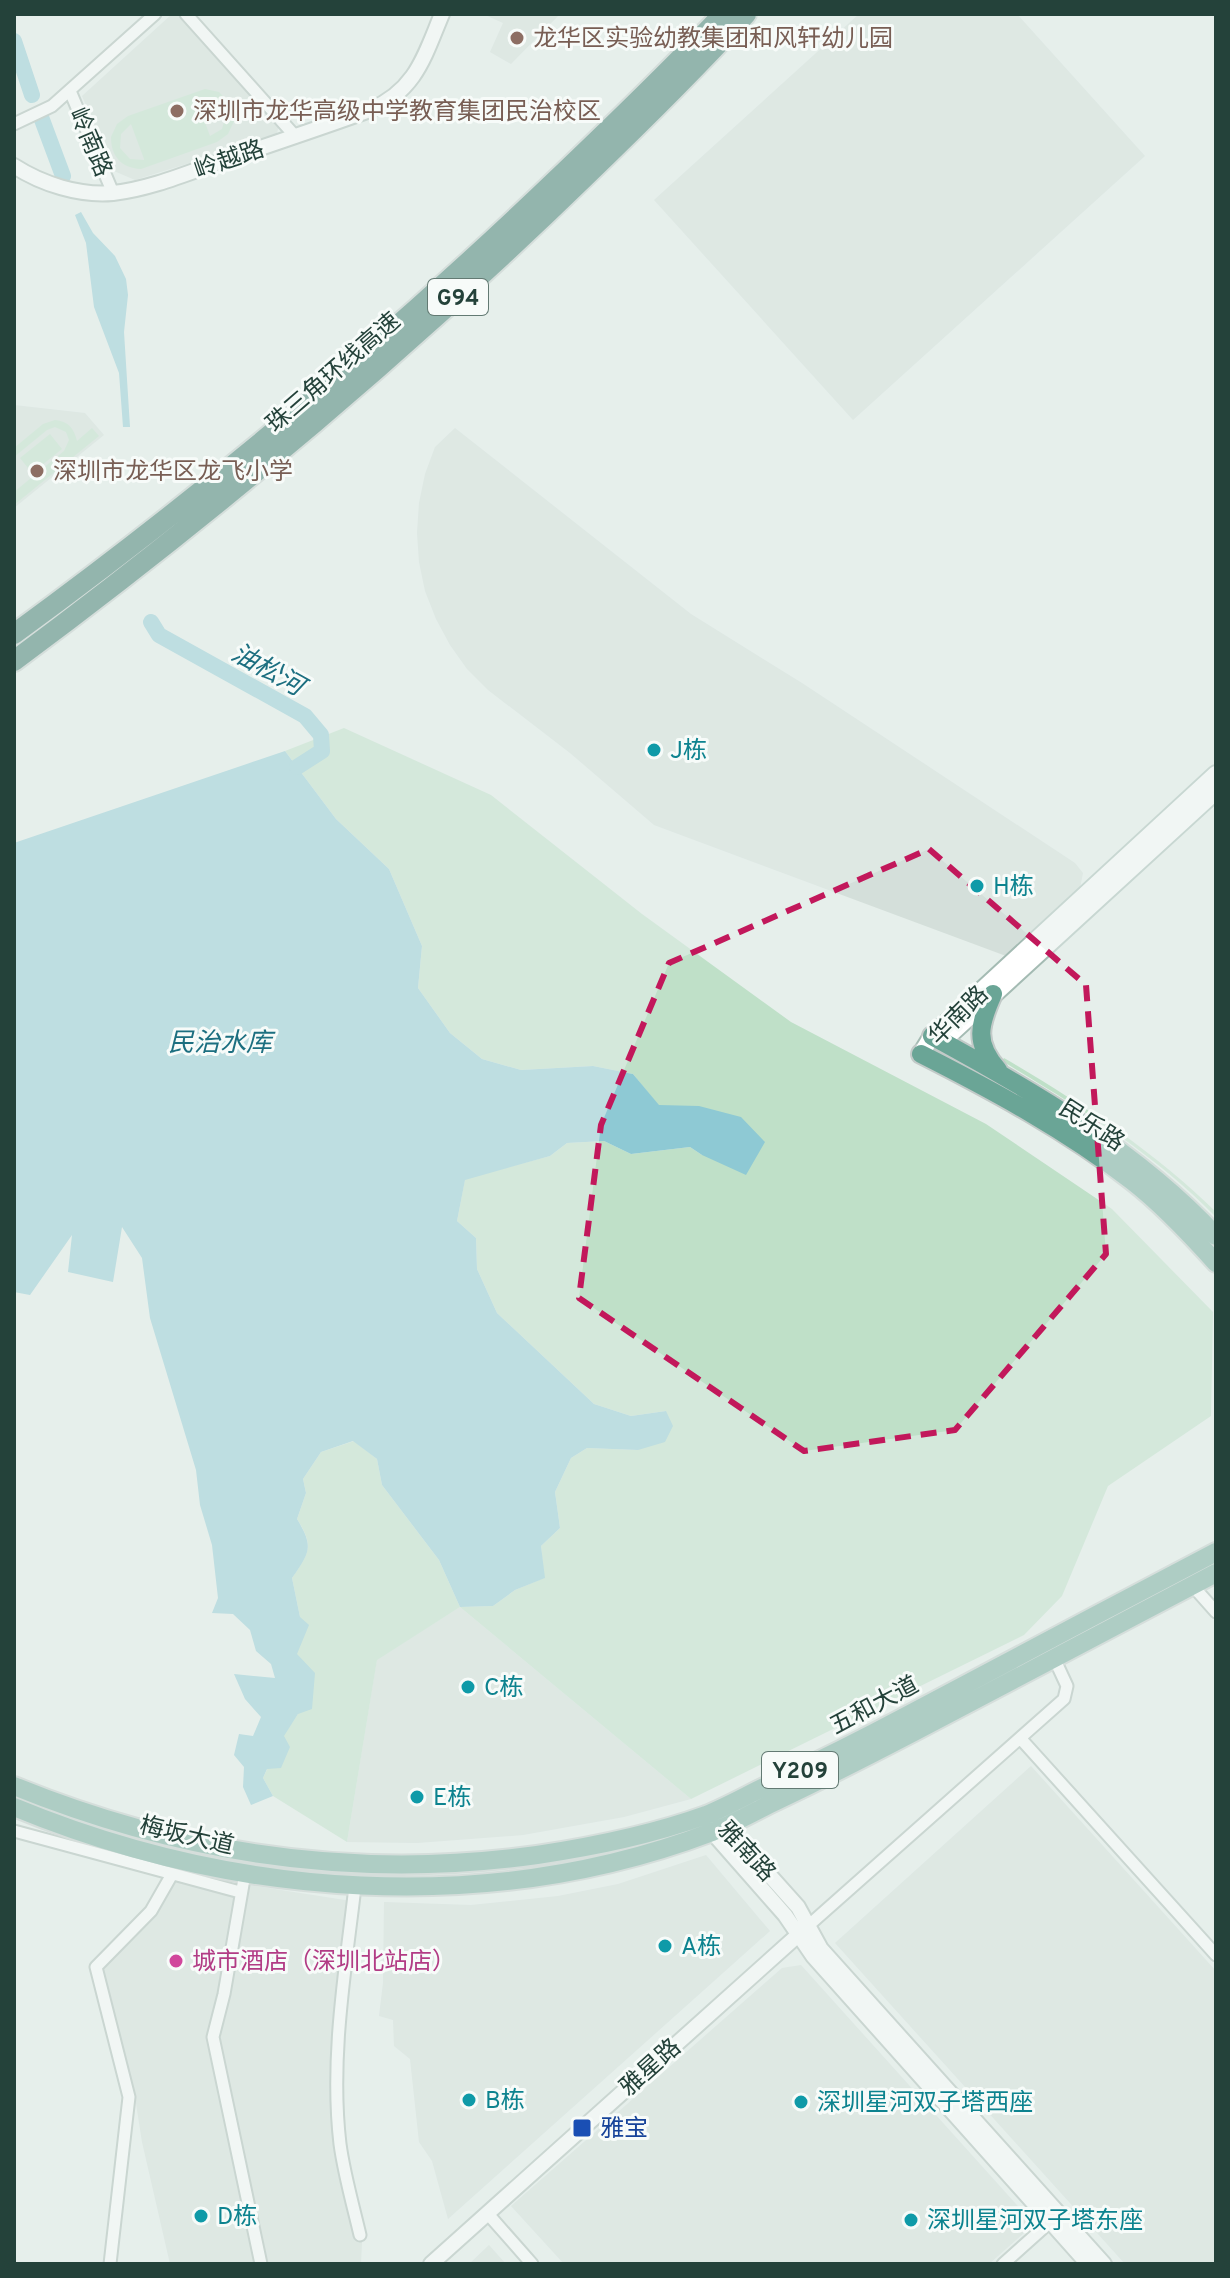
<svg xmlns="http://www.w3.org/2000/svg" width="1230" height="2278" font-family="Overpass,'Noto Sans SC',sans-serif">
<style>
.built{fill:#d4dfda}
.green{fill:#bfe0c8;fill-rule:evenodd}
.water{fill:#8ec9d4}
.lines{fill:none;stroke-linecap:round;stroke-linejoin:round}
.river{stroke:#8ec9d4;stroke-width:16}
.minor-casing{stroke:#a8b8b2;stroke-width:15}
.tertiary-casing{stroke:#a8b8b2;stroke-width:18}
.secondary-casing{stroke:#a4bbb3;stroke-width:20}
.primary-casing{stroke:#c2cac8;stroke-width:22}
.motorway-casing{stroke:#c2cac8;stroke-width:24}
.minor{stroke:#fff;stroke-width:11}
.tertiary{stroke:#fff;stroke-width:14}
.secondary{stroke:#fff;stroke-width:16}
.primary{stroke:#6aa596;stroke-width:18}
.motorway{stroke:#2f6f62;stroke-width:20}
.marked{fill:none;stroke:#c2185b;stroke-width:6;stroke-dasharray:16 10;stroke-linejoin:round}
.education-dot{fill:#8d6e63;stroke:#f7fbf9;stroke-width:3}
.culture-dot{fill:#0f9aa8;stroke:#f7fbf9;stroke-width:3}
.hotel-dot{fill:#d1479c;stroke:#f7fbf9;stroke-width:3}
.transit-dot{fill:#1a4fb4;stroke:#f7fbf9;stroke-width:3}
.labels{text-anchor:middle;stroke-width:6;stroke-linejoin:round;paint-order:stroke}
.shield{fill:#f7fbf9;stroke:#637a73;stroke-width:2}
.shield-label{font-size:22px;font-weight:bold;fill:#24423a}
.education-label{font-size:24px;fill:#785e54;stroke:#f7fbf9;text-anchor:start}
.street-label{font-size:24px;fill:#24423a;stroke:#f7fbf9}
.culture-label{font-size:24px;fill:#0d838f;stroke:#f7fbf9;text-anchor:start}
.hotel-label{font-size:24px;fill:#b23c85;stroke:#f7fbf9;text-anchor:start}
.transit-label{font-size:24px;fill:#164399;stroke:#f7fbf9;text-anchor:start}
.water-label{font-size:26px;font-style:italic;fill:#1c6f80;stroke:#f7fbf9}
</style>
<rect width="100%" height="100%" fill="#e6efeb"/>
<path class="built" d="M172,14L179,15L279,126L276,136L135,180L114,171L82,96Z
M483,14H560L511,64L490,52L503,23Z
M859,14H1017L1145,156L853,420L654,200Z
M14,405L85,413L104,435L14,508Z
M455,428L691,614L802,683L1075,863L1083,873L1080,888L1006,956L654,825L570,753L488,690L467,669L450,645L436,619L425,591L419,562L417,533L419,503L425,474L435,447Z
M460,1607L691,1799L624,1817L523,1835L417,1843L347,1842L377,1659Z
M1031,1766L1216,1971V2264H1125L835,1943Z
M706,1855L770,1931L448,2219L432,2161L419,2142L410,2059L394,2046L393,2020L379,2016L383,1983L384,1902L471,1905L558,1896L618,1884Z
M175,1881L246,1897L250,1885L351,1901L335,2122L363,2220L361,2264H170L142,2142L135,2097L103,1970L156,1914Z
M801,1965L1034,2224L989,2264H564L511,2206L782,1968Z
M489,2245L506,2264H469Z"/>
<path class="green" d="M205,89L219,92L233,107L234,121L228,134L217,142L141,169C121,168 111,156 111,137L117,124L128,116ZM206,98L219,102L226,115L222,129L210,136L197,101ZM131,124L144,159V160L130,159L120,148L121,134Z
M55,420C68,421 74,428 77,441L92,428L99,436L14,505V492L64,451L69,440L66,432L55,427L47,430L14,457V448L43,424Z
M50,434L62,449L32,473L20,458Z
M344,728L491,795L642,914L791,1022L986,1124L1112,1209L1213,1312L1211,1416L1108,1486L1062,1596L1024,1635L691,1799L460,1607L377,1660L347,1842L273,1796L263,1778L283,1736L298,1714L296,1654L300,1617L292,1578C310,1552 314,1546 297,1519L306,1493L303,1479L321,1452L354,1441L377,1459L382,1485L439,1560L460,1607L493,1606L515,1590L544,1578L541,1546L560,1528L555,1492L571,1458L587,1448L638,1450L666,1411L631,1416L594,1404L497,1313L477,1269L476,1238L457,1221L465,1179L550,1156L567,1143L604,1141L631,1154L690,1147L702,1155L699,1106H659L633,1074L593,1066L521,1070L482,1059L450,1033L418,988L422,946L389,869L336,819L285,751Z
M1004,1058C1079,1102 1154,1151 1216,1212V1217C1155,1154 1077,1106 1002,1061Z"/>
<path class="water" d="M81,212L93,233L115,256L126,279L128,295L124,332L130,427H123L119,373L94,307L86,243L75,215Z
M285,751L336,819L389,869L422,946L418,988L450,1033L482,1059L521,1070L593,1066L633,1074L659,1105L699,1106L741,1117L765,1142L746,1175L702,1155L690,1147L631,1154L604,1141L567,1143L550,1156L465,1180L457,1221L476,1238L477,1269L497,1313L594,1404L631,1416L666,1411L673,1426L665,1442L638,1450L587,1448L571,1458L555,1492L560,1528L541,1546L545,1578L515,1590L493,1606L460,1607L439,1560L382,1485L377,1459L353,1441L321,1452L303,1479L306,1493L297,1519C314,1547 310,1552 292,1578L300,1617L309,1625L297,1654L315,1673L312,1709L298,1714L284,1736L290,1747L281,1768L267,1769L263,1778L273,1796L251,1805L243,1787L244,1767L234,1755L239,1734L253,1736L261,1717L245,1699L234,1674L275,1678L271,1664L256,1651L250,1630L233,1614L212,1613L218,1598L212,1545L200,1505L196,1470L150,1318L142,1258L122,1227L113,1282L68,1272L72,1235L30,1295L14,1292V843Z"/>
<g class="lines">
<path class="river" d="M14,41L32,95
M41,117L63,176
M151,622L159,635L305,716L321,735L322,751L297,767"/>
<defs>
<path id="minor" d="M186,14L295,136
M70,91L113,193
M14,124L52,106L155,14
M1192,1585L1216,1612
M1020,1738L1216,1955
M14,1831L240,1892
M245,1873L224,1994L213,2037L261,2264
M355,1887C345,1972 330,2059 340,2144C344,2174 353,2205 360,2235
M808,1926L1064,1699L1067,1686L1054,1658
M488,2214L532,2264
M110,2264L129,2097L96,1967L151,1911L171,1876
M1003,2264L1050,2222"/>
<path id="tertiary" d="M14,166C42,184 79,196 113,193C149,189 185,174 219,162C269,145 320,128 370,110C416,90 424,57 442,14
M721,1821L798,1907L821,1949L1104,2264
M712,1825V1832L785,1915L813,1956L1088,2264
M431,2264L798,1935"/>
<path id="secondary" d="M943,1041L1216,791
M921,1054L932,1036L1216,774"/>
<path id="primary" d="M993,994C979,1025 974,1043 998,1070
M932,1036C1033,1091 1137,1151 1216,1236
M921,1054C994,1091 1068,1131 1132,1181C1163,1205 1190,1234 1216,1263
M14,1786C183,1855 356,1880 537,1855C596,1846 651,1835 706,1815C728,1806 749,1794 770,1784C817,1762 863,1739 908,1715C1011,1660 1113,1606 1216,1552
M14,1807C234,1898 488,1917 712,1832C732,1824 751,1814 770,1804C819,1781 866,1757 914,1732C1015,1679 1115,1626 1216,1573"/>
<path id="motorway" d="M14,634C206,494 388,341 560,176C615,123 671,70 723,14
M14,661C215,512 406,351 585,177C640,124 695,70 746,14"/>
</defs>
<use href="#minor" class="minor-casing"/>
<use href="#tertiary" class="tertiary-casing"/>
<use href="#secondary" class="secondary-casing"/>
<use href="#primary" class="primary-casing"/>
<use href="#motorway" class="motorway-casing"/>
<use href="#minor" class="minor"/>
<use href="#tertiary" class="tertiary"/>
<use href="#secondary" class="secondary"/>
<use href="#primary" class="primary"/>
<use href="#motorway" class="motorway"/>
</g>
<path d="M0 0H1230V2278H0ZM929,849L1086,985L1106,1254L955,1430L804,1451L579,1298L601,1125L669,963Z" fill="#e6efeb" fill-opacity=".55" fill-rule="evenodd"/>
<path class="marked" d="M929,849L1086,985L1106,1254L955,1430L804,1451L579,1298L601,1125L669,963Z"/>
<g class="education-dot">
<circle cx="517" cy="38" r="8"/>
<circle cx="177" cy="111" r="8"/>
<circle cx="37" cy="471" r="8"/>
</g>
<g class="culture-dot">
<circle cx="654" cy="750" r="8"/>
<circle cx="977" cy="886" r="8"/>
<circle cx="468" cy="1687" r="8"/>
<circle cx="417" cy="1797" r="8"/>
<circle cx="665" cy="1946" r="8"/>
<circle cx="469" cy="2100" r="8"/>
<circle cx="801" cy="2102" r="8"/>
<circle cx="201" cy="2216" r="8"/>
<circle cx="911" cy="2220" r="8"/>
</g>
<circle class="hotel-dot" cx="176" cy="1961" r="8"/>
<rect class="transit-dot" x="572" y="2118" width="20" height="20" rx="4"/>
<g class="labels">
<g class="shield">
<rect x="428" y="279" width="60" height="36" rx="6"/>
<rect x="762" y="1752" width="76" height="36" rx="6"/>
</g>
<g class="shield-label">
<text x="458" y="305">G94</text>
<text x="800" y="1778">Y209</text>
</g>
<g class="education-label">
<text x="533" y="46">龙华区实验幼教集团和风轩幼儿园</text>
<text x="193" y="119">深圳市龙华高级中学教育集团民治校区</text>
<text x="53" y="479">深圳市龙华区龙飞小学</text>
</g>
<g class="street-label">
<text transform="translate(91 142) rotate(67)" y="8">岭南路</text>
<text transform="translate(229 159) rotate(-19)" y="8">岭越路</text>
<text transform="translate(333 372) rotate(-41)" y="8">珠三角环线高速</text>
<text transform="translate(958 1015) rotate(-45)" y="8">华南路</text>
<text transform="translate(1092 1125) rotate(33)" y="8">民乐路</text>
<text transform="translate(874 1705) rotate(-28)" y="8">五和大道</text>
<text transform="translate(187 1835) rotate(13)" y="8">梅坂大道</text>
<text transform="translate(747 1851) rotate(47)" y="8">雅南路</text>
<text transform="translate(650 2067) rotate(-42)" y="8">雅星路</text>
</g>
<g class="culture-label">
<text x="670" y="758">J栋</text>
<text x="993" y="894">H栋</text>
<text x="484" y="1695">C栋</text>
<text x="433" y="1805">E栋</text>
<text x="681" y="1954">A栋</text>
<text x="485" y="2108">B栋</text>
<text x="817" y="2110">深圳星河双子塔西座</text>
<text x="217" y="2224">D栋</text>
<text x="927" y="2228">深圳星河双子塔东座</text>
</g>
<g class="hotel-label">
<text x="192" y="1969">城市酒店（深圳北站店）</text>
</g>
<g class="transit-label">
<text x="600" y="2136">雅宝</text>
</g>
<g class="water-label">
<text transform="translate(268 669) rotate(29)" y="9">油松河</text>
<text x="220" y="1051">民治水库</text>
</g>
</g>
<rect width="1230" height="2278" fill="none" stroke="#24423a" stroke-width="32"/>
</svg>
